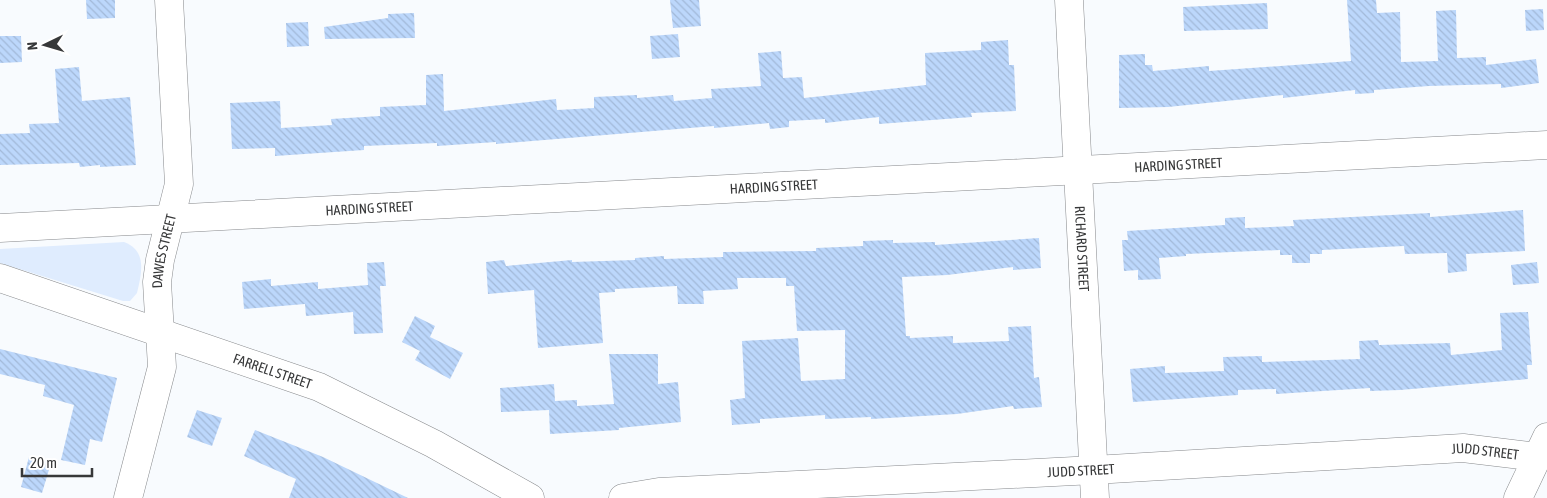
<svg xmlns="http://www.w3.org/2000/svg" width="1547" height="498" font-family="'Asap Condensed',sans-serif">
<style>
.grass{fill:#dfecfe}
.building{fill:url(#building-back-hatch)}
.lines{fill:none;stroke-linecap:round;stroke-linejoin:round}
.street-casing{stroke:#87898c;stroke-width:29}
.street{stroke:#fff;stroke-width:28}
.labels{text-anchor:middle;stroke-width:4;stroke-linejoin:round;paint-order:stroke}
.street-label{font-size:14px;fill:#373839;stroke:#fff}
</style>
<defs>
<pattern id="building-back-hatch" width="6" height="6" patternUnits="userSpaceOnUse" patternTransform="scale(1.25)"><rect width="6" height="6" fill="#bcd7fb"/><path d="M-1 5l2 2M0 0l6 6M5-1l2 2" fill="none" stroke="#a2b9d8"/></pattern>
</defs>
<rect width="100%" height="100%" fill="#f8fbfe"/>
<path class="grass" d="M124,242C147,251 142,272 137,293L130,301H123L0,263V249Z"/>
<path class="building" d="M86,0H115V18L87,19Z
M670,0H699L701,26L673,28Z
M1347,0H1376L1377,13L1400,12L1401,62L1438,61L1436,11L1456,10L1457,58L1486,57V65L1536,59L1539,83L1501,88V84L1429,86L1374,90V93L1355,94V90L1283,98V95L1168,107L1119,108V55L1145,54V65H1152L1153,71L1209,66V71L1351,61Z
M1267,3L1268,29L1184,31L1183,7Z
M1543,9L1544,30L1526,31L1525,10Z
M414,13L415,38L325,39L324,27L388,18V14Z
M308,22L309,46L287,47L286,23Z
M678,34L680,57L652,59L650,36Z
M0,36H21L22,62L0,63Z
M1008,40L1009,65H1014L1016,111L971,113L972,117L879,124V117L825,123V119L789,121V127L770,129L769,123L714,128V126L496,144V142L437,146V143L364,146V150L275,156V148L232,149L230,103L280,101L281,128L332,125L331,119L380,116V107L426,105V75L443,74L444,111L556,99L557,110L594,108V97L637,95V98L673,95L674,101L712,98L711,89L761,86L758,53L781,51L783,78L802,77L804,98L926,85L925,53L981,50V42Z
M79,67L82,101L130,97L136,165L100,167V165L80,167L79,163L0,165V134L30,133L29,124L59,123L55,69Z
M1523,210L1525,251L1466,254L1467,271L1448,273L1447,253L1405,254L1404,246L1322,250V254H1310V263H1292V255H1280V250L1186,254V256L1159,258L1161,279L1138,280V270L1124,271L1122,240H1128L1127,231L1225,225V218L1245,217V228L1294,226L1293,220L1430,213V217Z
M1039,238L1041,268L1013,270V267L947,275L902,277L906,336H910V338L953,336V343L1009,341L1008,327L1031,326L1034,378L1039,377L1042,407L1014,409L1013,406L957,414L871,419V417L825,419V415L760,419V423L732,425L730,400L745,398L742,341L798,338L801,381L845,379V330L797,331L794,286H786V278H737L738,289L703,291L704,304H678L677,286L615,289V292L599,293L603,343L538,348L534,290L488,294L486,262L504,260L506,266L572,260V262L635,260V258L664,256V259L723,257V252L816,251V248L863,246V241L893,240V243L935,242V245Z
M384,262L386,286H380L383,333L354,334L353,312L306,316L305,304L244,309L242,282L271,279V286L318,282V289L368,285L367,263Z
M1537,262L1539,283L1513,285L1511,265Z
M1528,312L1532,365H1527L1528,379L1400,390L1370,391V388L1276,394V389L1238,390V395L1133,402L1130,369L1165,366V373L1224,371L1223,357L1262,356V362L1360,359L1359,341L1378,340L1379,345L1450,343L1451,355L1502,350L1500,313Z
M415,316L435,326L430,337L463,353L450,379L415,360L420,351L402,342Z
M0,349L117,378L102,442L90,439L85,465L61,460L74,405L43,396L45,385L0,374Z
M609,354H658V384L678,382L681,422L619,428V430L550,434L549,410L501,412L500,388L554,384L555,401L577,400V406L614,404Z
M197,410L222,418L212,446L187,437Z
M255,430L323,457L408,498H289L296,479L244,456Z
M29,457L51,463L42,493L21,487Z"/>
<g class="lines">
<defs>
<g id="street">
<path id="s1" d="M1069,0L1095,498"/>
<path id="s2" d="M0,228L1547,145"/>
<path id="s3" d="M0,278L319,387L434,444L530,498"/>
<path id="s4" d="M128,498L162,367L157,282L160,260L179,184L169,0"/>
<path id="s5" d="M623,498L659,492L1094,470L1463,448L1537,457"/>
<path d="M1518,498L1547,437"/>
</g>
</defs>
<use href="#street" class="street-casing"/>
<use href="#street" class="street"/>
</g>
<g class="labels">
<g class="street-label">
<text dy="5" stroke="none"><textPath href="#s2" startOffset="1180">HARDING STREET</textPath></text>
<text dy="5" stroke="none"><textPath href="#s2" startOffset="775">HARDING STREET</textPath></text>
<text dy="5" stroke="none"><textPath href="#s2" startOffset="370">HARDING STREET</textPath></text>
<text dy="5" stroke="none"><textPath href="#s1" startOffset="249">RICHARD STREET</textPath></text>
<text dy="5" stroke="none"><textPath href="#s4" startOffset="252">DAWES STREET</textPath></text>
<text dy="5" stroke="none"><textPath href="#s3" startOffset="288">FARRELL STREET</textPath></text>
<text dy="5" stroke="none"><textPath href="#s5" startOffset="864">JUDD STREET</textPath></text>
<text dy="5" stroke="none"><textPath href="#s5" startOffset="459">JUDD STREET</textPath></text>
</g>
</g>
<g transform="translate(45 45) rotate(265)" stroke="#ffffff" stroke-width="4" paint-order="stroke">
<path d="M0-4L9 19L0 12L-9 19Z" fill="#373839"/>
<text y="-8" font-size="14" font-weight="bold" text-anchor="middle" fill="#373839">N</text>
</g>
<path d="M22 468v8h70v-8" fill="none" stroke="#373839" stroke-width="2.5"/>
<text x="30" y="468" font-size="15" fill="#373839" stroke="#ffffff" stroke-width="4" paint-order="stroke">20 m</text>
</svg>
